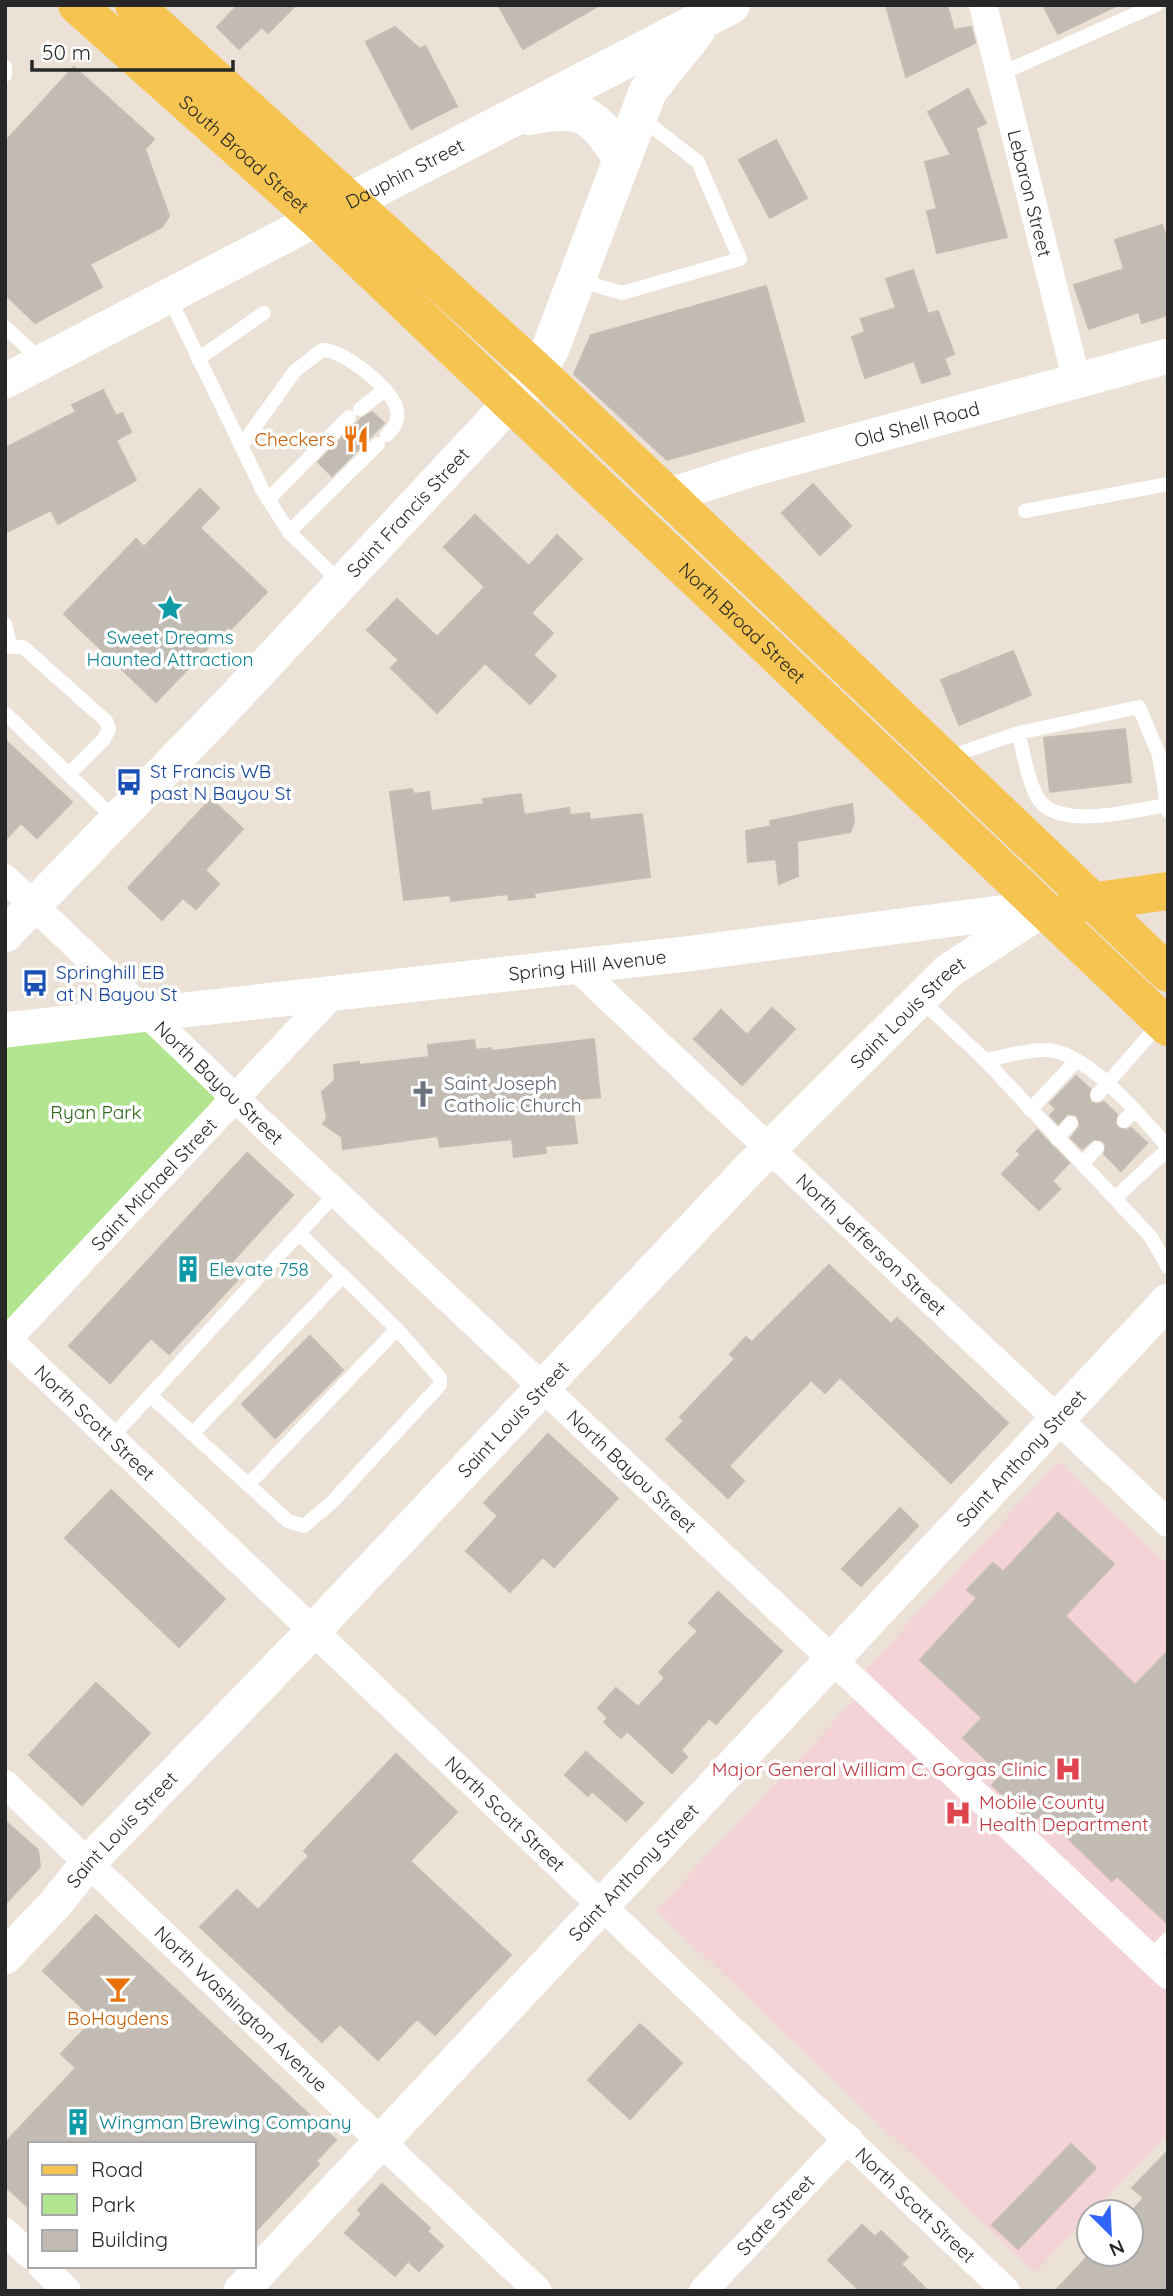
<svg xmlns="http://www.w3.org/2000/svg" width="1173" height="2296" font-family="Quicksand,sans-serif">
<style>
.medical{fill:#f3d3d7}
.green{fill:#b2e590}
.building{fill:#c2bbb4;stroke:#c5bdb1;stroke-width:2}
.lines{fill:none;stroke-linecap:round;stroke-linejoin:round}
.service{stroke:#fff;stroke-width:14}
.minor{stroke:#fff;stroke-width:28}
.tertiary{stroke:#fff;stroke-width:35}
.secondary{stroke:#fff;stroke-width:38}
.primary{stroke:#f6c450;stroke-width:38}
.labels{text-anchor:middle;stroke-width:7;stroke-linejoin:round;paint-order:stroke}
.street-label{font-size:19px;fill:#272727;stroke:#fff}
.food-label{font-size:19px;fill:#c56008;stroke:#fff;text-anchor:end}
.culture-label{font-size:19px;fill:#0d838f;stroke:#fff;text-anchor:start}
.transit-label{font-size:19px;fill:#164399;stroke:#fff;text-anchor:start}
.worship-label{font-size:19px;fill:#5b616d;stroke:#fff;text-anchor:start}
.park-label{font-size:19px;fill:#2b6516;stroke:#fff}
.health-label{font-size:19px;fill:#be3a42;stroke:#fff;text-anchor:end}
</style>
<rect width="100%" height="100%" fill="#ebe1d7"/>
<path class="medical" d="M1058,1462L1168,1564V2134L1093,2212H1089V2216L1035,2273L656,1910L865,1689L856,1680Z"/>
<path class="green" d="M148,1015L234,1098L5,1337V1030Z"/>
<path class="building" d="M238,5H296L268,33L262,27L239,49L217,27Z
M498,5H600L523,49Z
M886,5H947L954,30L971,27L975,43L906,77Z
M1043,5H1118L1058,34Z
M395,27L420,49L425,46L457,106L411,129L366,42Z
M74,67L154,139L145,149L169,216L162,227L90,264L102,287L35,323L5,294V142Z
M968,89L986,123L976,128L1007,237L937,253L927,211L937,209L925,162L951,155L928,112Z
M776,140L807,198L770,218L739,160Z
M1162,225L1168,242V315L1142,323L1139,312L1089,329L1074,285L1124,269L1115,240Z
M913,270L928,314L938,311L954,354L944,358L950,374L922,383L914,361L865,378L852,337L865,332L861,319L896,308L886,279Z
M766,286L804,421L667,460L574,374L591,335Z
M103,390L116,416L122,413L131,432L116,440L136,480L58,524L51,510L5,533V448L76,412L72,405Z
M372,412L384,423L332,476L318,462L361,419Z
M813,484L851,526L820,555L782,513Z
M200,489L219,508L200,528L267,592L231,629L228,627L156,702L64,614L136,539L144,547Z
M475,515L529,566L557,535L582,559L531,613L553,633L533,655L556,676L530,704L485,663L437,713L391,668L399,660L367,630L397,599L437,637L485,587L444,547Z
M1013,651L1031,695L959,725L941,680Z
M1125,729L1131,782L1050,792L1044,738Z
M5,740L72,802L37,838L21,823L5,840Z
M412,789L414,794L429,792L431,811L484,804L483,799L521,794L524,815L569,808L570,815L589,813L590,820L642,814L650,877L534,893L535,897L509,900L508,894L451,901L450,895L404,900L390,792Z
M211,799L243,829L205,870L219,884L196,909L183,898L162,920L128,888Z
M852,804L854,822L850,832L797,841L798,876L779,884L776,859L748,862L746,831L771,826L770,821Z
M772,1008L795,1029L742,1085L694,1039L721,1010L747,1035Z
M594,1039L600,1097L572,1100L577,1143L545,1146L546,1153L514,1157L512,1139L440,1147L438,1136L343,1149L342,1137L323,1124L327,1118L322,1092L335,1080L334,1065L359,1062V1065L429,1057L428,1045L474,1040L476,1050L491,1048L492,1051Z
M1076,1076L1090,1089V1102L1096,1104L1104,1102L1117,1114L1115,1123L1118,1128L1126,1130L1131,1128L1147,1143L1121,1171L1104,1154L1106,1146L1103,1141L1094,1139L1082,1149L1071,1138L1080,1126L1077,1115L1067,1114L1058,1124L1050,1115L1056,1109L1050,1103Z
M1037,1130L1069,1163L1052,1181L1060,1189L1039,1210L1002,1174L1021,1154L1017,1151Z
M247,1153L293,1195L230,1264L242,1275L169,1354L151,1338L110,1383L69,1346Z
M829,1265L891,1324L897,1318L1008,1423L951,1483L840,1377L825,1393L811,1380L729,1466L744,1481L728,1498L666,1439L684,1421L680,1417L735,1359L730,1354L746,1337L752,1342Z
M310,1336L343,1370L275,1438L242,1404Z
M548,1434L618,1498L554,1567L543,1557L510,1592L466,1551L498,1516L484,1503Z
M111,1490L225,1599L179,1647L65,1538Z
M900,1508L918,1526L861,1586L842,1569Z
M1058,1513L1114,1564L1065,1616L1135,1685L1168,1651V1924L1117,1876L1112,1881L1042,1813L1032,1823L992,1785L1002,1775L963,1738L982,1718L920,1660L977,1598L967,1590L993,1563L1003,1572Z
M718,1592L782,1651L716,1724L709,1718L681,1750L687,1757L672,1773L627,1731L621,1738L604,1722L608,1718L598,1708L616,1688L638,1707L665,1678L659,1672L698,1631L689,1623Z
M96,1683L150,1733L82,1805L29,1755Z
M586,1752L643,1803L626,1821L592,1791L588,1796L565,1775Z
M396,1754L457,1812L410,1861L511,1955L435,2035L417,2019L378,2060L340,2024L322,2042L200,1927L237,1890L258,1910L309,1856L304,1851Z
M5,1821L38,1850L40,1867L5,1904Z
M96,1915L336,2140L316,2161L319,2164L254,2233V2144H30V2209L5,2186V2143L76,2068L61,2054L94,2019L43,1971Z
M640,2024L682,2063L630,2119L588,2080Z
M1071,2144L1096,2168L1018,2249L992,2225Z
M1168,2151V2291H1055L1090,2254H1131V2212L1144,2198L1132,2188Z
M382,2184L430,2228L427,2231L443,2246L419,2271L408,2261L395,2276L345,2233L362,2214L358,2210Z
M862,2225L875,2237L881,2231L908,2257L901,2264L928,2291H860L828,2260Z"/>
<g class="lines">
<path class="service" d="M5,67V75
M1000,74L1156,5
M577,280L622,293L740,259L698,162L639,116
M169,297L263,491L289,532L341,583
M5,327L43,362
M198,359L264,313
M360,409L383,391
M241,446L295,371L322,350C343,349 394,390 397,410C399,422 394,427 387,435
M268,500L349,417
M1025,511L1168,484
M289,532L378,444
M5,624L10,645
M5,647H23L106,721L109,729L104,739L69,774
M5,713L115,819
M1018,733C1024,753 1027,779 1037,797C1057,832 1134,810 1167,805
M949,757L1018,733L1139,707L1159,755L1168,811
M920,999L985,1060
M1097,1095L1161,1022
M1030,1110L1076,1061
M1124,1121L1135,1110
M1057,1139L1071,1123
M1168,1147C1142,1118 1086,1049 1044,1050C1025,1050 1004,1057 985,1060L1151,1237L1168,1267
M1082,1164L1097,1148
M1116,1197L1168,1149
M151,1396L288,1521L304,1526L332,1502L440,1385V1378L397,1329L301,1235
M192,1434L342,1277
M111,1438L336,1193
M248,1485L397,1329
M1149,1958L1168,1939"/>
<g class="minor">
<path id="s1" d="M983,5L1077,382"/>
<path id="s2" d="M5,878L255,1117L1168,1975"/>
<path id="s3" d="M574,965L1168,1523"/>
<path id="s4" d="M5,1337L1006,2291"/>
<path id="s5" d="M5,1342L332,995"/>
<path id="s6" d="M5,1784L538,2291"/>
<path d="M5,2232L30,2255"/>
<path d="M42,2266L67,2291"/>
<path id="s7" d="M703,2291L848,2138"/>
</g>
<g class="tertiary">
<path d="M5,381L317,219"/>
<path id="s8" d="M668,496L752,469L1168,356"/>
<path id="s9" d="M5,935L226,707L510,403"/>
<path id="s10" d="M5,1030L686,954L1038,908"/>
<path id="s11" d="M5,1957L55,1904L88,1863L313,1631L750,1168L947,972L1045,908"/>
<path id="s12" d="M241,2291L1168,1301"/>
</g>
<g class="secondary">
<path d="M530,116C581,105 595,114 621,158"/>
<path id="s13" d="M322,216L731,5"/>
<path d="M510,403L538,372L551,347L648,91L696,31"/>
</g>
<g class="primary">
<path id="s14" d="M77,5L317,219L1168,1027"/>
<path d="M134,5L538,372L1168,973"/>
<path d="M1075,904L1168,891"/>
</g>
</g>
<defs>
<symbol id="restaurant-bare" viewBox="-9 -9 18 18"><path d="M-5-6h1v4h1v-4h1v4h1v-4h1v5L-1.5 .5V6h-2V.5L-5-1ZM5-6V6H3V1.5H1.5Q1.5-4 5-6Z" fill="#e8710a" stroke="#fff" stroke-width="2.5" paint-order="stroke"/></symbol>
<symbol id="sight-bare" viewBox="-9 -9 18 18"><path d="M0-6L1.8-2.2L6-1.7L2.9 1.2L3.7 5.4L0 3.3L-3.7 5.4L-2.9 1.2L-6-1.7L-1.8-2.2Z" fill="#0f9aa8" stroke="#fff" stroke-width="2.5" paint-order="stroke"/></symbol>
<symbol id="bus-bare" viewBox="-9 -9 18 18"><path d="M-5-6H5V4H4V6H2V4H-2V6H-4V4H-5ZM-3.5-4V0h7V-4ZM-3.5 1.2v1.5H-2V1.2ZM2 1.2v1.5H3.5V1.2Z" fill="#1a4fb4" stroke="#fff" stroke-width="2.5" paint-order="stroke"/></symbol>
<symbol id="church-bare" viewBox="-9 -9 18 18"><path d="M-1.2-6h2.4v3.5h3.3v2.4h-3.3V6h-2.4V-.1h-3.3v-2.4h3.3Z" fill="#6b7280" stroke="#fff" stroke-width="2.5" paint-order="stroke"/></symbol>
<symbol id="building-bare" viewBox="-9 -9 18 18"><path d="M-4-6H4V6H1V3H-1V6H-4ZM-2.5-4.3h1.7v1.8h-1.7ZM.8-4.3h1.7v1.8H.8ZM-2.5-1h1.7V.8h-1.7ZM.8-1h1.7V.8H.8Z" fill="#0f9aa8" stroke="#fff" stroke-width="2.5" paint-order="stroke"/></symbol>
<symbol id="hospital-bare" viewBox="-9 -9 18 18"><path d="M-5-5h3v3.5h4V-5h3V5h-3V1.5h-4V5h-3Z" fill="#e0444e" stroke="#fff" stroke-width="2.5" paint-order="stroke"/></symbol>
<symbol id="bar-bare" viewBox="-9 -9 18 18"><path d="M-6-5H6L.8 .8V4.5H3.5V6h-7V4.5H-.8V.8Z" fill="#e8710a" stroke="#fff" stroke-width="2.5" paint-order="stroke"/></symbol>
</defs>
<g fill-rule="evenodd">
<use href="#restaurant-bare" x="337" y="420" width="38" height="38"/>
<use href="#sight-bare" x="151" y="589" width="38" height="38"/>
<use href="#bus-bare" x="110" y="763" width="38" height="38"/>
<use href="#bus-bare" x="16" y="964" width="38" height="38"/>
<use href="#church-bare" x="404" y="1075" width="38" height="38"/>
<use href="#building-bare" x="169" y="1250" width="38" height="38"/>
<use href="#hospital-bare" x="1049" y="1750" width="38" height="38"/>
<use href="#hospital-bare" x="939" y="1794" width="38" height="38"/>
<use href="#bar-bare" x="99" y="1970" width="38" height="38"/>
<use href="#building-bare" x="59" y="2103" width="38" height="38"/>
</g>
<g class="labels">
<g class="street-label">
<text dy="7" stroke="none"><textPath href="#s14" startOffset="224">South Broad Street</textPath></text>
<text dy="7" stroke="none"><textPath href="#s13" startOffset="93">Dauphin Street</textPath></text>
<text dy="7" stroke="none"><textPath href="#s1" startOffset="194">Lebaron Street</textPath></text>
<text dy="7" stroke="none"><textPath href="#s8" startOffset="259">Old Shell Road</textPath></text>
<text dy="7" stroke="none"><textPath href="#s9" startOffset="584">Saint Francis Street</textPath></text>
<text dy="7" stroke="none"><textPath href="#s14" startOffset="908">North Broad Street</textPath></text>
<text dy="7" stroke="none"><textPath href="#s10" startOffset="586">Spring Hill Avenue</textPath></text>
<text dy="7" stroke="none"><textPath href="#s11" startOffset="1307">Saint Louis Street</textPath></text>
<text dy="7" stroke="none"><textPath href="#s2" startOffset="296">North Bayou Street</textPath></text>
<text dy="7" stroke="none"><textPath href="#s5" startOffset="217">Saint Michael Street</textPath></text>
<text dy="7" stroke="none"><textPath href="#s3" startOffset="408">North Jefferson Street</textPath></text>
<text dy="7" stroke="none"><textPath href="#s11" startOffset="740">Saint Louis Street</textPath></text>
<text dy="7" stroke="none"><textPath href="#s4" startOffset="124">North Scott Street</textPath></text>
<text dy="7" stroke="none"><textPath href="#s12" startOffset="1141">Saint Anthony Street</textPath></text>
<text dy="7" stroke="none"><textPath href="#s2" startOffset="863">North Bayou Street</textPath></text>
<text dy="7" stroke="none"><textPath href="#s4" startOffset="691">North Scott Street</textPath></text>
<text dy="7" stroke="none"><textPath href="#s11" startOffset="173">Saint Louis Street</textPath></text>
<text dy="7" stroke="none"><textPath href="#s12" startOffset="574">Saint Anthony Street</textPath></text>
<text dy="7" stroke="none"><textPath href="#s6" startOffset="326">North Washington Avenue</textPath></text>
<text dy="7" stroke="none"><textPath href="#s4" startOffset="1258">North Scott Street</textPath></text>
<text dy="7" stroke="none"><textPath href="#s7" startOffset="105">State Street</textPath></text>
</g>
<g class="food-label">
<text x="335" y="446">Checkers</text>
<text x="118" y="2025" text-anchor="middle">BoHaydens</text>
</g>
<g class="culture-label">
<text x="170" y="644" text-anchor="middle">Sweet Dreams<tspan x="170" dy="22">Haunted Attraction</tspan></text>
<text x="209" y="1276">Elevate 758</text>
<text x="99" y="2129">Wingman Brewing Company</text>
</g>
<g class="transit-label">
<text x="150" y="778">St Francis WB<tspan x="150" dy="22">past N Bayou St</tspan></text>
<text x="56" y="979">Springhill EB<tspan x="56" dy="22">at N Bayou St</tspan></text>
</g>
<g class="worship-label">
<text x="444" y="1090">Saint Joseph<tspan x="444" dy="22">Catholic Church</tspan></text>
</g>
<g class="park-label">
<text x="96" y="1119">Ryan Park</text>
</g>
<g class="health-label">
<text x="1047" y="1776">Major General William C. Gorgas Clinic</text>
<text x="979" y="1809" text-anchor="start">Mobile County<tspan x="979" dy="22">Health Department</tspan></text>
</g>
</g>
<rect width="1173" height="2296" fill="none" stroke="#272727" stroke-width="14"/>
<rect x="28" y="2142" width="228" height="126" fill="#ffffff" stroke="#a9a9a9" stroke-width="2"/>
<rect x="42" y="2165" width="35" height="10" fill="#f6c450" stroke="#a9a9a9" stroke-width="2"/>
<text x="91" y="2177" font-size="21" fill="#272727">Road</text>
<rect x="42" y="2194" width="35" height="21" fill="#b2e590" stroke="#a9a9a9" stroke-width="2"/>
<text x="91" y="2212" font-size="21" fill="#272727">Park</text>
<rect x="42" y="2230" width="35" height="21" fill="#c2bbb4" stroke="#a9a9a9" stroke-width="2"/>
<text x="91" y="2247" font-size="21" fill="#272727">Building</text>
<g transform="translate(1110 2233) rotate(156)"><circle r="33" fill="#ffffff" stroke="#a9a9a9" stroke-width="2"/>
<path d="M0-5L12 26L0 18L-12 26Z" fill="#2f64ff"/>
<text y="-10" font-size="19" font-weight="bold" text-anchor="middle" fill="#272727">N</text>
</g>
<path d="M32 60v10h201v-10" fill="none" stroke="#272727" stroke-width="3.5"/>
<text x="42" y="60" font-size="21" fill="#272727" stroke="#ffffff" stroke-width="5" paint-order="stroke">50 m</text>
</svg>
